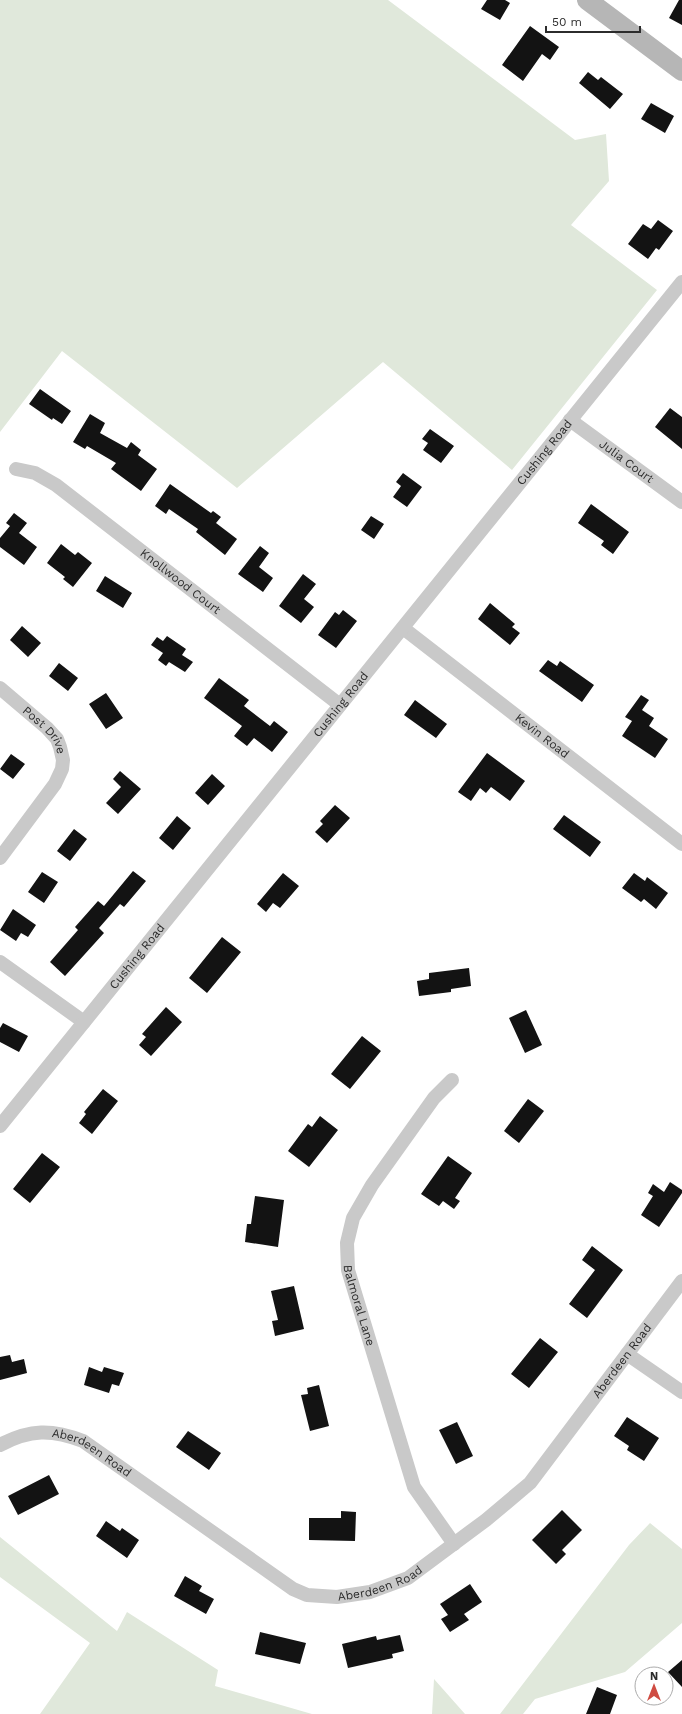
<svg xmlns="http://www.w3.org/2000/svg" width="682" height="1714" font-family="'Work Sans',sans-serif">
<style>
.green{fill:#e0e8db}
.building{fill:#131313}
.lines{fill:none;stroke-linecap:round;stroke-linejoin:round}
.street{stroke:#c9c9c9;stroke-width:14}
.secondary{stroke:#b6b6b6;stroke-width:20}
.labels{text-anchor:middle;stroke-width:4;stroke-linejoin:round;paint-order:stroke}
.street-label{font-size:12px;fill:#2c2c2c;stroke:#fff}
</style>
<rect width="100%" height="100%" fill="#fff"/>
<path class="green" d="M0,0H388L575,140L606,134L609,181L571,225L657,290L512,470L383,362L237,488L62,351L0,432Z
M650,1523L682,1549V1623L625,1672L535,1699L523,1714H500L629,1545Z
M0,1537L117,1631L127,1612L218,1670L215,1686L312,1714H40L90,1643L0,1577Z
M434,1679L465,1714H432Z"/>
<path class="building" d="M487,0H505L510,3L500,20L481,9Z
M679,0H682V25L669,18Z
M530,26L559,47L550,60L542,54L523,81L502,65Z
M588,72L598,80L601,77L623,94L610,109L579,83Z
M651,103L674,116L665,133L641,119Z
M658,220L673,231L659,250L656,248L648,259L628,244L643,224L651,229Z
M40,389L71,411L62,424L53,418L52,420L29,404Z
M670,408L682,417V449L655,427Z
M90,414L105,423L100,433L127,448L131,442L141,450L138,455L157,469L141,491L111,469L116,463L87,446L85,449L73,442Z
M430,429L454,446L441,463L423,450L428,443L422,439Z
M403,473L422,487L407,507L393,497L401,486L396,482Z
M170,484L211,513L213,511L221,517L216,523L237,539L225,555L196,532L198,529L169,509L166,514L155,506Z
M591,504L629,532L613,554L601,545L604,541L578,523Z
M14,513L27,523L19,533L37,547L24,565L0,547V538L10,526L6,523Z
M371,516L384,524L374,539L361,530Z
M61,544L75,555L78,552L92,563L73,587L63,579L65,577L47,563Z
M260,546L269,553L259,567L273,578L263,592L238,574Z
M303,574L316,584L304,599L314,607L301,623L279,606Z
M105,576L132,593L123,608L96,591Z
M490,603L515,624L512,627L520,633L510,645L478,619Z
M343,610L357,621L336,648L318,635L335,612L339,615Z
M22,626L41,643L28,657L10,640Z
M167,636L186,649L182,655L193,662L185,672L169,662L166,666L158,660L163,653L151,645L157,637L163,641Z
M548,660L557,666L560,661L594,685L582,702L539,671Z
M59,663L78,678L68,691L49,676Z
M219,678L249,700L244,706L270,726L274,721L288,732L272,752L254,738L247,746L234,736L242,726L204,698Z
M106,693L123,718L106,729L89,704Z
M641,695L649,700L642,710L654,718L649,726L668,739L655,758L622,736L632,721L625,717Z
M415,700L447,724L436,738L404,715Z
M487,753L525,781L510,801L491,787L486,793L480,788L471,801L458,792Z
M11,754L25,764L13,779L0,769Z
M120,771L141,789L118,814L106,803L121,787L113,779Z
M212,774L225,786L208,805L195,793Z
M335,805L350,818L327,843L315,832L323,824L320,821Z
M564,815L601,842L590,857L553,829Z
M177,816L191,828L173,850L159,838Z
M74,829L87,839L70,861L57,851Z
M133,871L146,881L124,907L120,904L99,928L104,933L65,976L50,962L78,930L75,927L98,901L104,906Z
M42,872L58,882L44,903L28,892Z
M283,873L299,886L280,908L273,903L266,912L257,904Z
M634,873L645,881L647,877L668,893L656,909L644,899L641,902L622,888Z
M13,909L36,925L28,937L21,933L16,941L0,930Z
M222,937L241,952L207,993L189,978Z
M469,968L471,986L451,989V992L419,996L417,981L429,979V973Z
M166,1007L182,1022L151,1056L139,1045L146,1037L142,1034Z
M526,1010L542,1045L525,1053L509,1018Z
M3,1023L28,1036L19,1052L0,1042V1028Z
M362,1036L381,1051L350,1089L331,1074Z
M103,1089L118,1101L92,1134L79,1123L86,1114L84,1112Z
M528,1099L544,1111L519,1143L504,1131Z
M320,1116L338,1130L309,1167L288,1151L308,1124L312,1127Z
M42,1153L60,1167L30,1203L13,1189Z
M448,1156L472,1173L455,1198L460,1201L454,1209L443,1201L439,1206L421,1194Z
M670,1182L682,1190V1193L659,1227L641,1215L653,1196L648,1193L653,1184L664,1192Z
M255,1196L284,1200L278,1247L245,1242L247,1224H251Z
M592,1246L623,1270L587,1318L569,1304L595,1270L582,1260Z
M294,1286L304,1329L275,1336L272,1321L278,1320L271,1291Z
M540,1338L558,1352L529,1388L511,1374Z
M10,1355L12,1362L24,1359L27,1373L0,1380V1357Z
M89,1367L102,1372L104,1367L124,1373L119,1386L112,1384L109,1393L84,1385Z
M319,1385L329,1426L310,1431L301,1395L308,1394L307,1388Z
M627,1417L659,1438L644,1461L627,1450L629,1446L614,1436Z
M457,1422L473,1456L456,1464L439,1430Z
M188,1431L221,1453L209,1470L176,1447Z
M49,1475L59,1494L18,1515L8,1496Z
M562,1510L582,1530L562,1550L566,1554L556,1564L532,1540Z
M341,1511L356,1512L355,1541L309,1540V1518H341Z
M106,1521L120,1531L122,1528L139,1540L127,1558L96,1536Z
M185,1576L202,1586L199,1591L214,1599L206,1614L174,1596Z
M470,1584L482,1602L464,1614L469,1620L450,1632L441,1619L448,1615L440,1604Z
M260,1632L306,1643L300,1664L255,1654Z
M400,1635L404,1651L392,1654L393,1658L348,1668L342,1644L376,1636L377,1640Z
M682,1660V1687L668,1672Z
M597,1687L617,1695L610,1714H586Z"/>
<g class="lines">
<g class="street">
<path id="s1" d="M570,420L682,502"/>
<path id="s2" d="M16,469L35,473L56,485L340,705"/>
<path id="s3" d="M403,628L682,844"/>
<path id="s4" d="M0,688L47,728L57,739L60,747L63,760L62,769L55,784L0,858"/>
<path d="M0,962L84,1022"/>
<path id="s5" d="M452,1080L434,1098L372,1185L353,1218L347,1243L348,1270L414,1487L454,1544"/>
<path id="s6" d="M0,1126L682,282"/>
<path d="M627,1354L682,1392"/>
<path id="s7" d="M0,1445C30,1429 52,1429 83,1441L293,1589L307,1595L337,1597L370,1592L408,1578L486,1520L530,1483L682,1281"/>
</g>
<path class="secondary" d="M587,0L682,71"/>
</g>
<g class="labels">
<g class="street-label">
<text dy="4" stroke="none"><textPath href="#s6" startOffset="866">Cushing Road</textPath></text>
<text dy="4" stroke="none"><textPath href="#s1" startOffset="70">Julia Court</textPath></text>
<text dy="4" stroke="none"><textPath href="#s2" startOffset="201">Knollwood Court</textPath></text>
<text dy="4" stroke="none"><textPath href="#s6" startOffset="542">Cushing Road</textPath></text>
<text dy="4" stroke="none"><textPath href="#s4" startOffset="62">Post Drive</textPath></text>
<text dy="4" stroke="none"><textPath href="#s3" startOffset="176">Kevin Road</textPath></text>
<text dy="4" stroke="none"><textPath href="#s6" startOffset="218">Cushing Road</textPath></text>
<text dy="4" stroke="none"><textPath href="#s5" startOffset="260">Balmoral Lane</textPath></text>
<text dy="4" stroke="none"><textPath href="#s7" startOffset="770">Aberdeen Road</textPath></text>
<text dy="4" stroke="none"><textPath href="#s7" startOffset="99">Aberdeen Road</textPath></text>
<text dy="4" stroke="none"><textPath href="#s7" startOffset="434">Aberdeen Road</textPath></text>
</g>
</g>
<g transform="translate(654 1686)"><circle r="19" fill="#ffffff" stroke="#ababab"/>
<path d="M0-3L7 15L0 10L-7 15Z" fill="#cf4c42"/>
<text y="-6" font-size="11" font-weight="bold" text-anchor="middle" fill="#2c2c2c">N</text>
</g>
<path d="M546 26v6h94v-6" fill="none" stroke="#2c2c2c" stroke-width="2"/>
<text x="552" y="26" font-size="12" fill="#2c2c2c" stroke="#ffffff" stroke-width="3" paint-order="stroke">50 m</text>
</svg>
